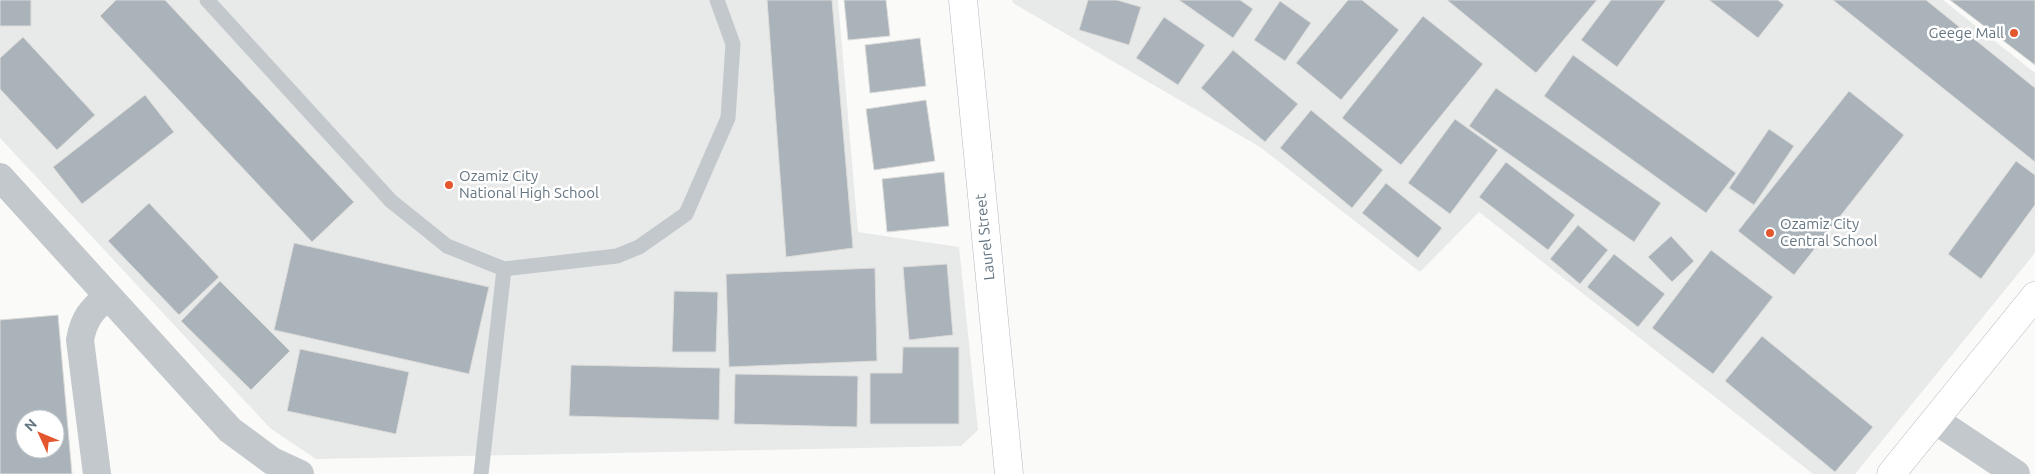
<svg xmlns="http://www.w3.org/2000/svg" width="2035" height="474" font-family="Ubuntu,sans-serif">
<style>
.built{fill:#e8e9e9}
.building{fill:#aab3b9;stroke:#dcdcda;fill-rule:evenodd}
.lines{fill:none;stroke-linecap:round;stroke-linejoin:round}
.secondary-casing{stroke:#b3babf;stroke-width:29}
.lane{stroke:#c3c8cc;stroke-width:15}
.street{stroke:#c3c8cc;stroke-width:28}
.secondary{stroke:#fff;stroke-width:28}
.poi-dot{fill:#e4572e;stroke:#fff;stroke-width:2}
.labels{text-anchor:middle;stroke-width:5;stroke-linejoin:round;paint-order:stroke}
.poi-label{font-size:15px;fill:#657683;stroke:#fff;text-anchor:start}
.street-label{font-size:15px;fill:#657683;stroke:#fff}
</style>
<rect width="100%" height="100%" fill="#fafaf8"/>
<path class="built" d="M0,0H838L858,232L959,247L978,430L961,446L316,459L270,428L0,138Z
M1012,0H1943L2035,73V253L1855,474H1813L1479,212L1420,272L1260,147L1013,3Z"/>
<path class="building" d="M0,0H31V26H0Z
M116,0H165L354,202L312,242L100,16Z
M767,0H832L853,248L786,257Z
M844,0H886L890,36L848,40Z
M1088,0H1117L1141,7L1129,45L1079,30Z
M1179,0H1240L1253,9L1233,38Z
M1348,0H1362L1399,30L1341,100L1296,63Z
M1447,0H1597L1536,73Z
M1611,0H1666L1617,67L1581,40Z
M1709,0H1778L1784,5L1758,38Z
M1833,0H1926L2035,88V162Z
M1950,0H2035V65Z
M1280,1L1311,23L1285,61L1254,40Z
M1423,16L1483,64L1401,165L1342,118Z
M1164,17L1205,45L1178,85L1136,58Z
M23,37L95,115L57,150L0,89V58Z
M920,38L926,86L870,93L865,45Z
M1233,50L1298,104L1265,142L1201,88Z
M1573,55L1736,173L1706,213L1544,96Z
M1496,88L1661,203L1634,242L1469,126Z
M1849,91L1904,135L1794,275L1738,231Z
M145,95L174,132L82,204L53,167Z
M926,100L935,161L874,170L866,109Z
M1311,110L1383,170L1352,208L1280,148Z
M1455,119L1498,150L1450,214L1408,183Z
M1769,129L1794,146L1754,205L1729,188Z
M2016,161L2035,175V205L1981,279L1948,254Z
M1506,162L1575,215L1548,250L1479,197Z
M944,172L949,226L887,232L882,179Z
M1386,183L1442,228L1418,258L1362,213Z
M149,203L219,277L179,315L108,241Z
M1578,225L1608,250L1580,284L1550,259Z
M1671,236L1694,261L1672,282L1648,257Z
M294,243L489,287L469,374L274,330Z
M1711,250L1773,297L1713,374L1652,328Z
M1614,254L1665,294L1638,327L1587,287Z
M947,264L953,335L909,340L903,267Z
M875,268L877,361L729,367L726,274Z
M220,281L290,351L251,390L181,321Z
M674,291L718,292L716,352H672Z
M58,315L72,474H0V320ZM25,419H55V449H25Z
M1762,336L1873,427L1835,472L1725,381Z
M903,347H959V424H870V373H902Z
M300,349L409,372L396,434L287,411Z
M571,365L720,368L719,420L569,416Z
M735,374L858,376L857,427L734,424Z"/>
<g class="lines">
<defs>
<path id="secondary" d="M963,0L1009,474
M1891,474L2035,296"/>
</defs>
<use href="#secondary" class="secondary-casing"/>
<path class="lane" d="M207,0L391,201L447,246L504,269L617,256L639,247L686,214L728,118L733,44L717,0
M481,474L504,269"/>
<path class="street" d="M0,177L230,430L272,461L300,474
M1935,420L2016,474
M97,474L80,340C84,318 91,311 107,296"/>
<use href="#secondary" class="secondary"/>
</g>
<g class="poi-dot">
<circle cx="2014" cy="33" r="5"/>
<circle cx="449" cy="185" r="5"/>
<circle cx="1770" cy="233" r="5"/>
</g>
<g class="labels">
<g class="poi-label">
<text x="2004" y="38" text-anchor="end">Geege Mall</text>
<text x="459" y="181">Ozamiz City<tspan x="459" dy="17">National High School</tspan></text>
<text x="1780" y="229">Ozamiz City<tspan x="1780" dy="17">Central School</tspan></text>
</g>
<g class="street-label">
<text transform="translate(985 237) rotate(-96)" y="5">Laurel Street</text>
</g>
</g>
<g transform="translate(40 434) rotate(314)"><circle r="24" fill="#ffffff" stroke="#c1c8cd"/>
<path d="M0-4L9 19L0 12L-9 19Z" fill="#e4572e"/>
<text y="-8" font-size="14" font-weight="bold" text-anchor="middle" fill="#657683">N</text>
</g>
</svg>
